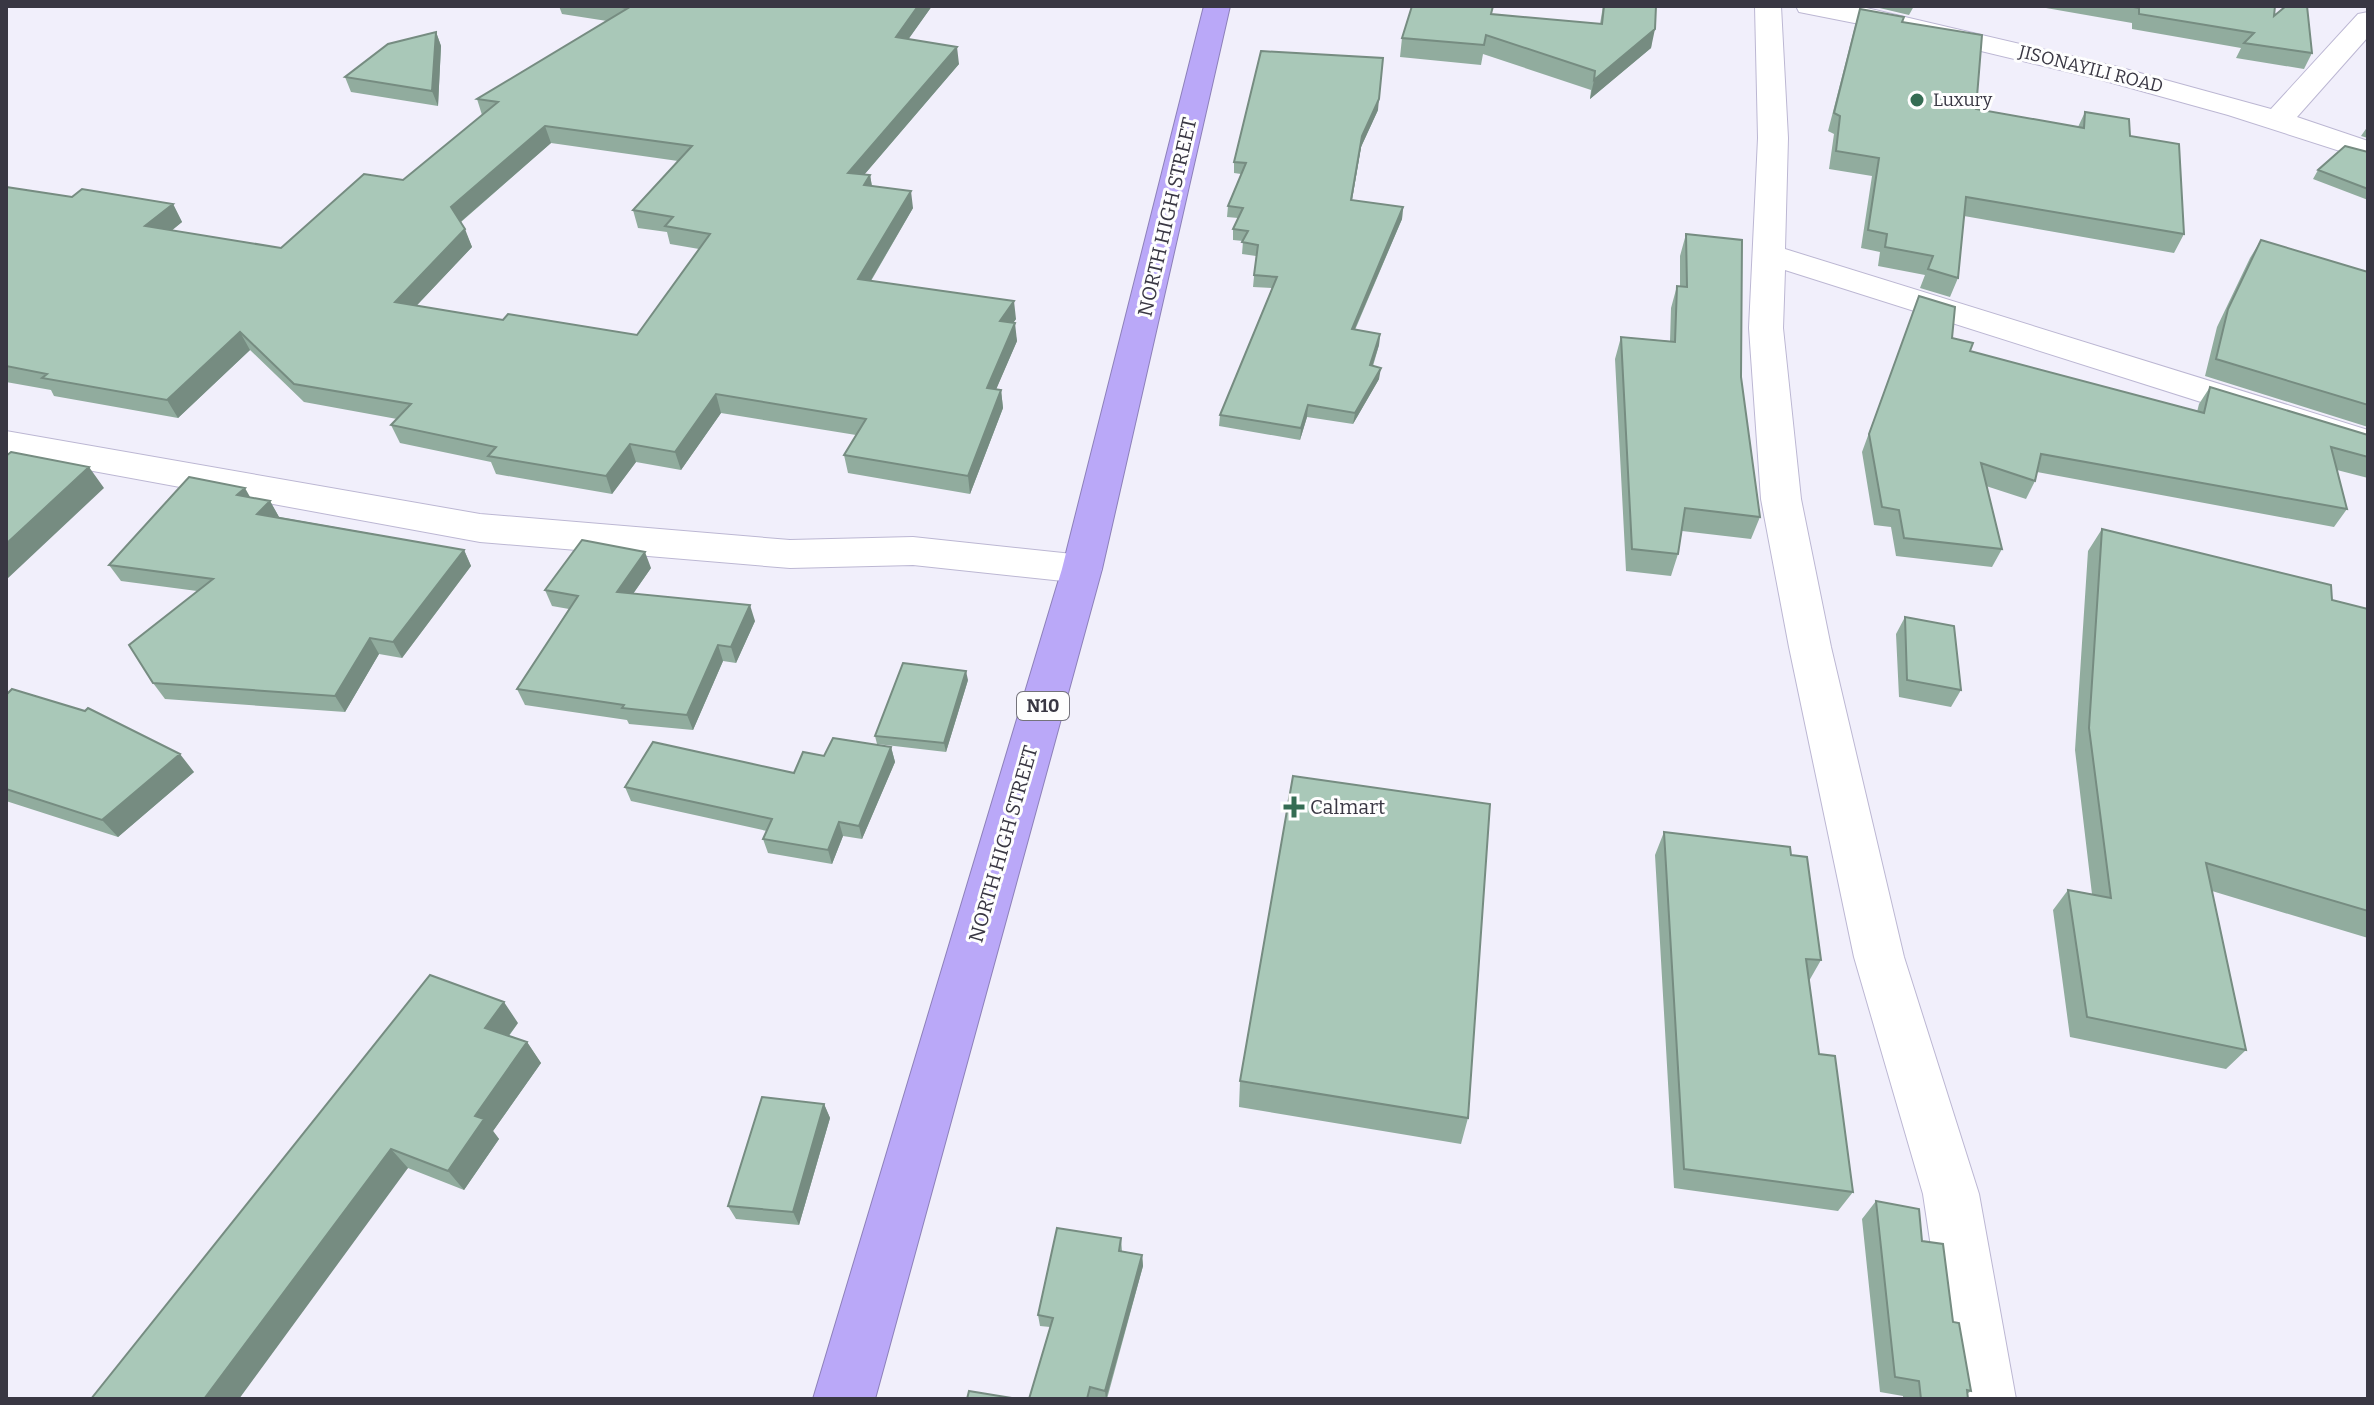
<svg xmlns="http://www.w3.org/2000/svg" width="2374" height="1405" font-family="Bitter,serif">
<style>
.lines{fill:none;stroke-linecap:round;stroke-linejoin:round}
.minor-casing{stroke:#bcb7d3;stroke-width:2}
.highway-casing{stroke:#8d80b9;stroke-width:2}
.minor{fill:#fff;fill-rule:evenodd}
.highway{fill:#baa8f8;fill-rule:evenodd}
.wall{fill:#91ac9e;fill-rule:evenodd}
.shaded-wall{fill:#768c81}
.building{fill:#a9c8b8;stroke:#768c81;stroke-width:2;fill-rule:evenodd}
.poi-dot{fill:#356c53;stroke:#fefefe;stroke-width:3}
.labels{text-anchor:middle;stroke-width:6;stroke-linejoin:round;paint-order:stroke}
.far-street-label{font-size:18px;fill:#393743;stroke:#fefefe}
.far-poi-label{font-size:18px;fill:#393743;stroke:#fefefe;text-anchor:start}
.shield{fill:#fefefe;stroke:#74737b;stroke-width:2}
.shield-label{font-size:18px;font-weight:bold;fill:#393743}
.street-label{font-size:20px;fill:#393743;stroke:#fefefe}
.poi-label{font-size:20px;fill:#393743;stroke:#fefefe;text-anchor:start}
</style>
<rect width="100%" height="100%" fill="#f1effb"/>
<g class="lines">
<defs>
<path id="minor" d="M1755,6H1781L1788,138L1785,249L2368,430V455L1785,270L1783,328L1801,499L1831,647L1904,957L1979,1194L2016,1399H1954L1923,1194L1854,957L1789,647L1761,499L1749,328L1758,138Z
M1796,6H1858L2118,67L2271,109L2358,14L2368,12V37L2297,117L2368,141V160L2228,115L2098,79L1910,34L1809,14L1799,12Z
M6,431L480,514L790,540L913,537L1082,555L1096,559L1102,569L1096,579L1082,583L913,565L790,568L480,542L6,455Z"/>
<path id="highway" d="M1204,6H1230L1102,569L875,1399H813L1062,569Z"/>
</defs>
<use href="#minor" class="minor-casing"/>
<use href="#highway" class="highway-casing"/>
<use href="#minor" class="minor"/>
<use href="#highway" class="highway"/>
</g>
<path class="wall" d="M559,6H932L908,39L959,64L864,175H870L872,186L913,208L871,281L1016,319L1013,323L1017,341L996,389L1001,390L1003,408L970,494L848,473L844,455L856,435L721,413L681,470L636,462L612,494L496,474L491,462L400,443L391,425L397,419L304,402L250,350L178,418L54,396L51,390L6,382V187L72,197L173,204L182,222L171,231L281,248L403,180L482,115L477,99L607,21L562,14ZM551,143L678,161L633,210L638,228L667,232L670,244L699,249L637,335L503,320L416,306L472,247L461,222Z
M1603,6H1656L1651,48L1590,99L1591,90L1483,54L1481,65L1400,57L1402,38L1492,14L1600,24Z
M1871,6H1914L1909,15Z
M2047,6H2275L2274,16L2312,53L2304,69L2236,58L2241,48L2132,29V23L2046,8Z
M1860,9L1904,17L1903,22L1976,109L2078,127L2085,112L2130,136L2184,234L2174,253L1964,216L1958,278L1950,297L1920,288L1925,275L1878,266L1880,252L1861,248L1872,176L1829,169L1834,134L1828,131L1855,26Z
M436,32L441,46L438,106L351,92L345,77Z
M1378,110L1361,147L1352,200L1403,207L1402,219L1355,330L1380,334L1379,345L1373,366L1379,379L1353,424L1307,417L1300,440L1219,426L1220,415L1272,288L1253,287L1256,256L1242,254L1243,241L1233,240V229L1238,218L1227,217L1228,206L1241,174L1234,173V162Z
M2368,126V138L2361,136Z
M2368,152V200L2313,179L2318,170Z
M1686,234L1741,377L1760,517L1751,539L1682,531L1678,554L1671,576L1626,571L1615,359L1621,337L1670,341L1671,308L1677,286L1680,287V256Z
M2261,240L2368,272V427L2205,376L2217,327L2250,258Z
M1919,296L1952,338L1970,351L2197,412L2199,404L2210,387L2368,435V478L2337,470L2347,509L2334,527L2037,472L2035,481L2026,499L1986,486L2002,549L1992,567L1896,556L1891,527L1874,525L1862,452Z
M251,498L270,501L279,517L464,550L471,566L402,658L379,654L345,712L165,699L153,683L197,591L121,581L109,565Z
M2102,529L2332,600L2368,609V938L2212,891L2246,1050L2226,1069L2070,1037L2053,910L2068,890L2092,894L2075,750L2088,551Z
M651,568L633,594L755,621L736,663L723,661L693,730L629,724L627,720L525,705L517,689L569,609L552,606L545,590Z
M1905,617L1961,690L1951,707L1899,697L1896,634Z
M968,680L946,752L877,744L875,736Z
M6,695L194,772L118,837L6,801Z
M891,747L895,762L862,839L843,836L832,864L768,853L763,839L767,831L631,801L625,787L794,773L824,756Z
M1664,832L1791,855L1821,960L1809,981L1819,1054L1853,1192L1838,1211L1674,1188L1655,855Z
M518,1023L509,1036L527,1042L541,1063L493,1131L499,1139L464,1190L408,1168L91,1399Z
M1240,1081L1468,1118L1461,1144L1239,1107Z
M824,1104L830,1118L799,1225L736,1219L728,1206Z
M1876,1201L1922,1241L1953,1322L1971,1391L1967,1394L1968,1399H1903V1396L1880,1392L1862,1219Z
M1121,1238L1122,1251L1142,1255L1143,1266L1107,1399L1091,1397V1399H1029L1050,1327L1040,1326L1038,1315Z"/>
<path class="shaded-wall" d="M918,6H932L898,54L896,37Z
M1655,29L1651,48L1590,99L1594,80Z
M436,32L441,46L438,106L432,91Z
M957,47L959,64L851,190L848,173Z
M1379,99L1378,110L1361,147L1350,211L1362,136Z
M545,126L551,143L458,224L451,207Z
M870,175L873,193L864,185Z
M911,191L913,208L861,297L858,279Z
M173,204L182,222L155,244L145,226Z
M1403,207L1402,219L1350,340L1352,329Z
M465,229L472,247L403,320L395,302Z
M1014,301L1016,319L1002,339L1000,321Z
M1015,323L1017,341L989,406L987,388Z
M240,332L250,350L178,418L167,400Z
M1380,334L1379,345L1369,376L1370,365Z
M1381,368L1379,379L1353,424L1355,413Z
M1001,390L1003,408L970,494L968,476Z
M716,394L721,413L681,470L675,452Z
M1308,405L1307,417L1300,440L1301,428Z
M630,444L636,462L612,494L606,476Z
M89,467L104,488L6,580V544Z
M245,488L254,504L237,495Z
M270,501L279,517L257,514Z
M464,550L471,566L402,658L393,642Z
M645,552L651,568L623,608L617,592Z
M750,605L755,621L736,663L731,647Z
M370,638L379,654L345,712L335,696Z
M718,645L723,661L693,730L687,715Z
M966,671L968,680L946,752L944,743Z
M891,747L895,762L862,839L859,826Z
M180,754L194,772L118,837L102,820Z
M839,822L843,836L832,864L828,850Z
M504,1002L518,1023L499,1048L485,1028Z
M527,1042L541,1063L493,1131L499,1139L464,1190L448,1171L475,1116Z
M824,1104L830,1118L799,1225L793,1212Z
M391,1149L408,1168L239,1399H204Z
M1142,1255L1143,1266L1106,1399L1105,1391Z"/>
<path class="building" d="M615,6H918L896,37L957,47L848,173L870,175L864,185L911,191L858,279L1014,301L1000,321L1015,323L987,388L1001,390L968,476L844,455L866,419L716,394L675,452L630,444L606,476L488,456L496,447L391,425L411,404L294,384L240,332L167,400L42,378L47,374L6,366V187L72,197L82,189L173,204L145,226L281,248L364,174L403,180L498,102L477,99L628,8ZM545,126L692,146L633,210L673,217L665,226L710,234L637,335L508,314L503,320L395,302L465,229L451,207Z
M1412,6H1493L1491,14L1602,24L1604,6H1656L1655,29L1594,80L1595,71L1486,35L1484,45L1402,38Z
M2128,6H2275L2274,16L2286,6H2307L2312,53L2244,43L2254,33L2139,14V8Z
M1860,9L1904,17L1902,22L1982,35L1976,109L2084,128L2085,112L2129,119L2130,136L2179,144L2184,234L1966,197L1958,278L1928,269L1933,256L1885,247L1887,234L1868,230L1879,158L1836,151L1840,116L1834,113Z
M436,32L432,91L345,77L388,44Z
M1261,51L1383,58L1379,99L1362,136L1351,200L1403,207L1352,329L1380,334L1370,365L1381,368L1355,413L1308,405L1301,428L1220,415L1277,277L1254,275L1258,245L1242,242L1248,231L1233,229L1243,208L1228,206L1246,163L1234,162Z
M2345,146L2368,152V189L2318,170Z
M1686,234L1742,240L1741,377L1760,517L1685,508L1678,554L1632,549L1621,337L1675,342L1677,286L1687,287Z
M2261,240L2368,272V405L2216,359L2228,309Z
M1919,296L1955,307L1952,338L1973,343L1970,351L2204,413L2210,387L2368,435V457L2331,447L2347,509L2041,454L2035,481L1981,463L2002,549L1904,538L1899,510L1882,507L1869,434Z
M11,452L89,467L6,544V456Z
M189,477L245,488L237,495L270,501L257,514L464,550L393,642L370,638L335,696L153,683L129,645L213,579L109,565Z
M2102,529L2331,585L2332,600L2368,609V911L2206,863L2246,1050L2087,1017L2068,890L2111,898L2089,728Z
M582,540L645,552L617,592L750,605L731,647L718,645L687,715L622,708L624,705L517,689L578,596L545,590Z
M1905,617L1954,626L1961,690L1907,680Z
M903,663L966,671L944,743L875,736Z
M12,689L85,711L88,708L180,754L102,820L6,789V695Z
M833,738L891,747L859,826L839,822L828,850L763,839L772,819L625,787L653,742L794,773L803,752L824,756Z
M1293,776L1490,804L1468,1118L1240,1081Z
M1664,832L1790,847L1791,855L1807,857L1821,960L1806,959L1819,1054L1835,1056L1853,1192L1684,1169Z
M430,975L504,1002L485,1028L527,1042L475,1116L484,1119L448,1171L391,1149L204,1399H91Z
M762,1097L824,1104L793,1212L728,1206Z
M1876,1201L1919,1209L1922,1241L1943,1244L1953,1322L1959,1323L1971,1391L1967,1390L1968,1399H1921L1919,1381L1895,1377Z
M1057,1228L1121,1238L1119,1251L1142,1255L1105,1391L1090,1387L1087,1399H1029L1053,1318L1038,1315Z
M969,1391L1018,1399H967Z"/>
<g class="poi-dot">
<circle cx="1917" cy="100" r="8"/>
<path d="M1290 795h8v8h8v8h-8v8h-8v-8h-8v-8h8z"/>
</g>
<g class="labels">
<g class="far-street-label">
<text transform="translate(2091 69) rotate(14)" y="6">JISONAYILI ROAD</text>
</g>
<g class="far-poi-label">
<text x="1933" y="106">Luxury</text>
</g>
<rect class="shield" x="1017" y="692" width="52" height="28" rx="6"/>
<g class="shield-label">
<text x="1043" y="712">N10</text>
</g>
<g class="street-label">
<text transform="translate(1167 217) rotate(-77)" y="7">NORTH HIGH STREET</text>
<text transform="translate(1003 844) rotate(-74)" y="7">NORTH HIGH STREET</text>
</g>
<g class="poi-label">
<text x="1310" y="814">Calmart</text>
</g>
</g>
<rect width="2374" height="1405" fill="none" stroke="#393743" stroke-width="16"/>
</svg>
